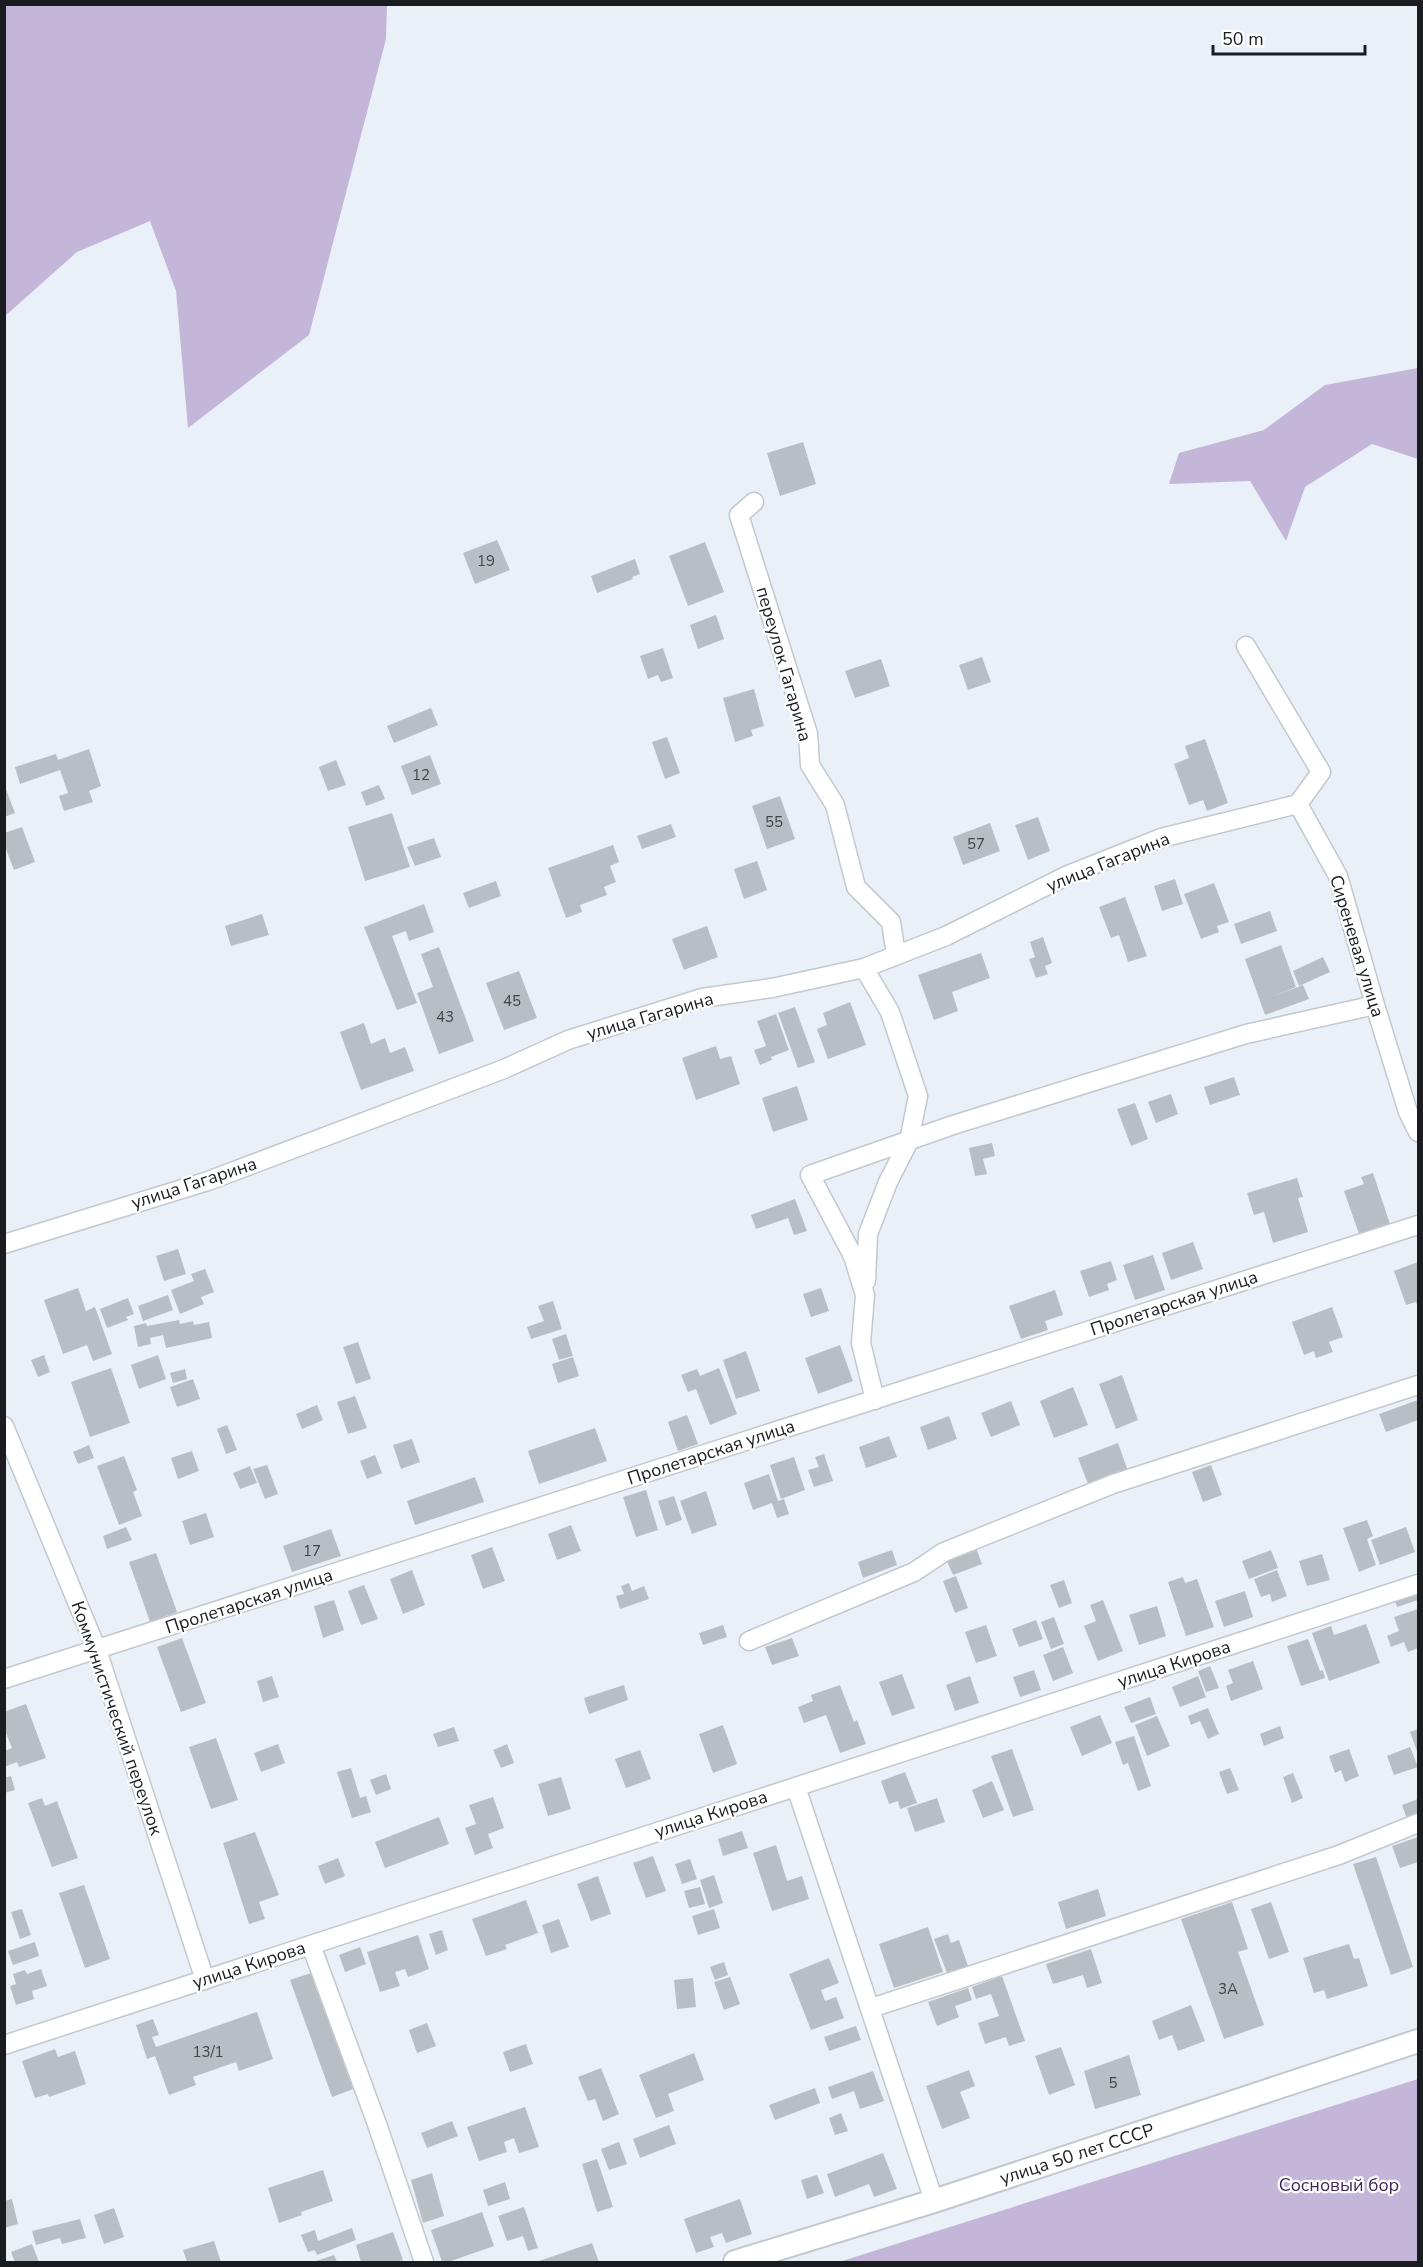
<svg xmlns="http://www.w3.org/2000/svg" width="1423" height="2267" font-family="'Nunito Sans',sans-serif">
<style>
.green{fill:#c3b6d8}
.building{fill:#b7bfc5}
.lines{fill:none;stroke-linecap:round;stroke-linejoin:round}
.minor-casing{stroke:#c3c8d0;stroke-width:21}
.tertiary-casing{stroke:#c3c8d0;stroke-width:26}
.minor{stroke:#fff;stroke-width:18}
.tertiary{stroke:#fff;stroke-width:22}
.labels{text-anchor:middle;stroke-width:4.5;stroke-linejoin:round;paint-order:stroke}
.number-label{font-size:15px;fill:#414548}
.street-label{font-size:18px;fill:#1a1c1f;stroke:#fff}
.park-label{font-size:18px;fill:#3e2856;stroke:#fff}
</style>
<rect width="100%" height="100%" fill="#eaf0f8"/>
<path class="green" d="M5,4L387,5L386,39L309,335L188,428L176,291L150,221L77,252L5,316Z
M1418,368V459L1372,444L1305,487L1286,541L1250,481L1169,484L1179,453L1264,430L1325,385Z
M1418,2079V2262H839Z"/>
<path class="building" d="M803,442L816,484L780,496L767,453Z
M497,540L510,570L475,584L463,553Z
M705,542L724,592L688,606L669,556Z
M635,559L640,574L632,577L633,579L597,593L591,576Z
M716,615L724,639L698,649L690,625Z
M663,648L673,678L661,682L658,675L648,679L640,656Z
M982,657L991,682L968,690L959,665Z
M881,659L890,686L855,698L845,671Z
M754,689L764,726L751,730L753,736L735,742L723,698Z
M431,708L438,725L394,743L387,726Z
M667,737L680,773L665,779L652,742Z
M1205,739L1228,803L1207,811L1203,800L1189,805L1174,764L1189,758L1185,746Z
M89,749L101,786L89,791L93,802L64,811L59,796L68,793L60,770L20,784L15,767L56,754L58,760Z
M430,755L441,784L412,795L401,766Z
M336,760L346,785L328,791L319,767Z
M4,784L15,813L4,817Z
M379,785L385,799L366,806L361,792Z
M780,796L795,839L767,849L752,806Z
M392,813L410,867L365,881L348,827Z
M1038,817L1050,851L1028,860L1015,825Z
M990,823L1000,851L963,865L953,837Z
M671,824L676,837L642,849L637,836Z
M22,827L35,862L14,870L4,844V833Z
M434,838L441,857L415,866L407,847Z
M613,845L619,862L610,866L616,882L604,887L607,895L580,905L582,912L566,918L548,868Z
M757,861L767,890L744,899L734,869Z
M1175,879L1183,904L1162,911L1154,886Z
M496,881L501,896L469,908L463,893Z
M1214,883L1229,922L1217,926L1219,932L1201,939L1184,894Z
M1125,897L1147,956L1128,962L1119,935L1111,938L1099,907Z
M424,904L434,932L409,941L406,931L392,936L417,1003L397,1010L364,927Z
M1270,911L1277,931L1241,944L1234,924Z
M262,914L269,935L231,946L225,926Z
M707,926L718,957L684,970L672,939Z
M1043,937L1052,963L1045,966L1048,974L1036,978L1029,959L1035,957L1030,942Z
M1281,945L1296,987L1271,997L1303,985L1309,999L1265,1015L1245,959Z
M439,947L474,1041L439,1054L417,993L433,987L421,954Z
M981,953L990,978L952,992L958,1011L934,1020L918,975Z
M1323,957L1330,972L1299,986L1293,971Z
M519,971L537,1018L504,1030L486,983Z
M850,1002L866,1045L828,1059L817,1029L827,1025L823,1013Z
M795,1007L815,1062L798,1068L778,1013Z
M776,1014L789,1050L771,1057L772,1060L760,1065L754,1050L766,1046L757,1021Z
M364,1023L371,1044L385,1038L390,1053L405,1047L414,1071L361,1090L340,1032Z
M716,1046L720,1059L731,1056L740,1084L696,1100L682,1058Z
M1234,1077L1240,1095L1210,1105L1204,1087Z
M797,1086L808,1120L773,1132L762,1098Z
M1171,1094L1178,1114L1156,1123L1148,1102Z
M1135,1103L1148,1139L1131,1146L1117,1109Z
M992,1143L995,1156L983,1159L987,1174L975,1176L969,1148Z
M1373,1173L1390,1224L1359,1234L1344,1191L1364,1184L1361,1177Z
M1297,1178L1303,1197L1298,1198L1308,1232L1273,1243L1264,1212L1254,1215L1247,1193Z
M795,1199L807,1231L794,1235L788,1218L756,1229L751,1215Z
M1193,1242L1203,1269L1171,1280L1162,1253Z
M178,1249L186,1274L164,1281L156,1256Z
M1153,1255L1165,1290L1135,1300L1123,1265Z
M1111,1261L1117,1280L1107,1284L1109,1290L1089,1297L1080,1271Z
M1418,1262V1308L1416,1302L1406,1305L1394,1271Z
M205,1269L214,1292L201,1297L204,1304L180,1314L171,1290L194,1281L191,1274Z
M78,1288L86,1311L95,1307L112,1354L93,1361L87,1345L63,1354L44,1300Z
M821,1288L829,1311L811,1317L803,1294Z
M1055,1290L1063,1315L1045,1321L1048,1330L1021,1339L1009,1306Z
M168,1295L173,1310L143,1321L138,1306Z
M128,1298L134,1314L126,1317L128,1320L107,1328L100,1309Z
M553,1301L562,1329L531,1339L527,1327L544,1321L538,1306Z
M1332,1307L1343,1337L1329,1342L1333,1352L1316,1358L1314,1351L1304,1355L1292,1322Z
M179,1320L180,1324L193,1321L194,1325L209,1322L212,1338L166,1348L163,1335L150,1338L151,1344L138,1347L134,1326L146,1323L147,1326Z
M566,1334L573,1356L559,1360L552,1339Z
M358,1342L371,1379L356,1384L343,1347Z
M840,1345L853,1381L818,1394L805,1358Z
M746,1351L760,1391L736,1399L723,1360Z
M44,1355L50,1372L38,1377L31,1360Z
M158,1355L166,1379L139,1389L131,1365Z
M573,1357L579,1376L558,1383L552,1364Z
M111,1368L130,1423L90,1437L71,1382Z
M719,1368L737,1414L710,1425L696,1389L688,1392L681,1375L697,1369L700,1376Z
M185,1369L187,1379L173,1383L170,1373Z
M1122,1375L1138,1420L1116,1429L1099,1384Z
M193,1379L200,1399L177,1407L170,1387Z
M1073,1387L1088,1425L1054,1438L1040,1401Z
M355,1396L367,1428L348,1434L337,1402Z
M1418,1400V1420L1386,1432L1379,1414Z
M1011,1401L1020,1425L991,1437L981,1413Z
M317,1405L323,1420L302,1429L296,1414Z
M687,1415L698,1444L678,1451L668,1422Z
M949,1416L957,1439L928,1450L920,1427Z
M227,1425L237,1450L226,1454L217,1429Z
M595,1428L607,1461L539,1484L528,1451Z
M889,1436L897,1457L866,1468L859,1447Z
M412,1439L420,1462L401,1469L393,1445Z
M1118,1443L1129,1474L1090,1489L1078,1458Z
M89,1445L94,1458L78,1464L73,1452Z
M192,1451L199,1471L178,1479L171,1458Z
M824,1454L833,1481L814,1487L808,1470L819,1467L815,1457Z
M375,1455L382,1473L367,1479L360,1461Z
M124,1456L137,1490L133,1492L142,1516L119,1525L97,1466Z
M794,1457L805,1490L781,1499L770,1465Z
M267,1465L278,1494L265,1499L253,1469Z
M1211,1465L1222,1495L1203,1502L1192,1472Z
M250,1466L257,1483L240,1489L233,1473Z
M769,1474L778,1501L784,1499L789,1514L777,1518L772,1503L753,1510L744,1483Z
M475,1477L484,1502L415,1525L407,1501Z
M646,1490L658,1530L636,1537L623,1497Z
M706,1491L717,1525L692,1534L680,1501Z
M674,1496L682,1520L666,1526L658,1501Z
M206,1513L214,1537L190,1545L182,1521Z
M1367,1520L1373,1536L1367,1539L1376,1565L1359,1572L1343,1528Z
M571,1525L581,1551L557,1560L548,1534Z
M126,1527L132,1540L107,1549L103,1536Z
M1406,1527L1415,1552L1380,1565L1371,1540Z
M331,1529L341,1556L292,1572L283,1546Z
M492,1547L505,1581L483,1589L471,1555Z
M976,1548L982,1564L953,1575L946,1559Z
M892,1550L897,1565L863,1578L858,1562Z
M1271,1550L1278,1568L1249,1579L1242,1561Z
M156,1553L177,1612L150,1622L129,1562Z
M1322,1554L1330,1580L1307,1586L1299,1561Z
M412,1570L425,1605L403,1614L390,1579Z
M1277,1570L1287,1596L1272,1602L1270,1594L1261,1597L1254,1579Z
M956,1576L968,1608L955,1613L943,1581Z
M1183,1577L1185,1583L1197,1579L1214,1627L1186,1636L1168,1582Z
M1064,1580L1072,1603L1059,1608L1050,1585Z
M629,1583L632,1591L644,1586L649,1599L620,1609L616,1596L624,1594L621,1586Z
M364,1585L378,1619L361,1625L348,1591Z
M1418,1589V1600L1397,1607L1394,1597Z
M1245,1591L1253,1617L1224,1627L1215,1601Z
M334,1600L344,1630L323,1638L314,1606Z
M1103,1600L1123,1651L1098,1661L1084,1626L1096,1621L1090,1605Z
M1157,1606L1166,1636L1139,1645L1129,1615Z
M1418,1609V1648L1408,1652L1404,1642L1391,1647L1387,1636L1399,1631L1394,1617Z
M1054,1617L1064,1644L1051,1649L1041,1622Z
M1036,1620L1043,1639L1019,1647L1012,1629Z
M1366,1624L1380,1663L1329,1681L1312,1633L1331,1626L1334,1635Z
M723,1625L727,1637L703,1645L699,1633Z
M986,1625L997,1656L976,1663L965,1632Z
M182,1638L206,1703L181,1712L157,1647Z
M792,1638L799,1656L772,1665L765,1647Z
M1308,1639L1320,1671L1323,1670L1325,1678L1301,1686L1287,1646Z
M1063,1647L1073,1673L1053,1681L1043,1655Z
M1253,1661L1263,1689L1231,1701L1226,1686L1233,1683L1228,1670Z
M1210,1666L1219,1688L1206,1692L1198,1671Z
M1034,1670L1041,1690L1020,1697L1013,1677Z
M902,1674L915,1708L892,1716L879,1682Z
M272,1676L279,1697L263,1702L257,1681Z
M970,1676L979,1703L955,1711L946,1685Z
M1198,1676L1206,1697L1180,1707L1172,1687Z
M624,1685L628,1700L589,1714L584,1698Z
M840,1685L854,1722L857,1720L866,1744L840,1753L826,1715L804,1723L798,1707L813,1701L811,1695Z
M1150,1697L1156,1714L1131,1723L1124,1707Z
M26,1704L46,1758L19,1767L17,1762L4,1767V1751L12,1748L4,1728V1712Z
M1208,1708L1219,1734L1208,1739L1200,1721L1191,1725L1188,1716Z
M1100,1715L1112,1743L1082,1756L1070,1727Z
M1157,1716L1170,1746L1147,1756L1135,1725Z
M723,1725L737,1764L713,1773L699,1734Z
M1280,1726L1284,1738L1264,1746L1260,1734Z
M454,1727L459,1741L438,1747L433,1734Z
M1418,1729V1754L1410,1732Z
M1134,1736L1151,1786L1138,1791L1128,1763L1123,1765L1115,1742Z
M216,1738L238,1800L211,1809L189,1747Z
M278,1744L285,1763L261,1772L254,1753Z
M507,1744L514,1763L501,1768L493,1750Z
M1410,1747L1418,1767L1394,1775L1387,1756Z
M1012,1749L1034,1810L1013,1817L991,1756Z
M1349,1749L1359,1776L1345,1782L1341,1770L1335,1773L1329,1756Z
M640,1750L651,1779L626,1788L615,1759Z
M351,1768L360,1798L366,1796L371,1812L352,1818L337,1772Z
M1230,1768L1239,1790L1227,1794L1219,1772Z
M905,1772L917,1803L900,1809L898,1801L889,1804L881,1781Z
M1293,1773L1303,1798L1292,1803L1283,1777Z
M386,1774L391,1789L376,1795L370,1780Z
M11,1776L15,1790L4,1793V1778Z
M561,1777L571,1809L548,1816L538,1784Z
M992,1781L1004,1810L983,1818L972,1790Z
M493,1797L504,1828L488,1834L493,1848L475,1855L465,1828L476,1824L469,1805Z
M42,1798L45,1806L57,1801L78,1858L52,1867L28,1803Z
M937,1798L945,1822L915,1832L907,1808Z
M1418,1799V1814L1407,1819L1402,1805Z
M439,1817L449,1844L385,1868L375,1842Z
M742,1831L748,1848L723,1856L718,1839Z
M255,1832L279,1895L259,1902L265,1919L249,1924L223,1843Z
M1418,1837V1862L1400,1868L1392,1846Z
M776,1845L787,1881L802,1876L809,1899L772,1911L753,1853Z
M653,1856L666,1891L646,1898L633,1863Z
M1376,1857L1413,1967L1391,1975L1353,1864Z
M338,1858L345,1876L325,1884L318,1866Z
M690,1859L697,1879L682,1884L675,1864Z
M714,1875L723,1903L709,1908L700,1880Z
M598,1876L611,1914L591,1921L577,1884Z
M84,1885L110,1959L85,1968L59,1893Z
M700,1887L705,1904L689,1908L684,1891Z
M1098,1889L1106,1916L1066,1929L1058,1902Z
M526,1900L538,1933L505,1945L507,1949L486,1956L472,1919Z
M1232,1902L1248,1949L1238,1952L1264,2025L1224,2039L1181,1919Z
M1271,1902L1289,1952L1269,1959L1251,1909Z
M22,1909L31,1935L20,1939L11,1912Z
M714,1909L720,1928L698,1935L692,1916Z
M559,1919L569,1947L551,1953L542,1925Z
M928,1927L943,1972L894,1988L879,1944Z
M442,1930L448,1950L436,1955L429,1934Z
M948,1934L951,1943L959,1940L968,1966L947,1973L934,1939Z
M418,1935L429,1969L408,1977L405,1969L395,1972L400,1986L380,1992L367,1952Z
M35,1942L39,1956L13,1965L8,1951Z
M1349,1944L1354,1959L1359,1958L1368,1986L1327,1999L1324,1990L1314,1993L1303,1958Z
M360,1947L366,1964L345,1972L339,1955Z
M1091,1949L1102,1983L1087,1988L1083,1975L1053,1984L1046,1964Z
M829,1958L839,1983L821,1990L825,2001L836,1997L844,2018L811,2030L789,1974Z
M724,1962L728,1975L715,1980L710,1967Z
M41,1969L47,1986L32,1991L34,1999L16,2005L10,1986L16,1984L13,1974L25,1970L27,1974Z
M311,1973L353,2089L332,2097L290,1980Z
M1002,1976L1025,2041L1009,2046L1006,2037L985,2044L978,2023L999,2016L991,1994L976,1999L972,1987Z
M730,1977L740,2004L724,2010L714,1982Z
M693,1978L696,2007L677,2009L674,1980Z
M968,1988L972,2000L955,2006L959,2017L937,2026L928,2002Z
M1191,2005L1205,2041L1178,2051L1172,2035L1159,2040L1152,2021Z
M257,2012L273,2059L239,2071L236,2062L193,2077L196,2085L169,2095L155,2056L147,2059L136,2025L153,2019L159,2035L152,2037L156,2047Z
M427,2023L436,2046L417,2053L409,2030Z
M856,2026L861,2040L829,2051L824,2037Z
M526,2044L533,2064L510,2072L503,2052Z
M1061,2047L1075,2085L1049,2095L1035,2056Z
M55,2049L58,2057L75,2051L86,2084L49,2097L48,2094L35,2098L22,2061Z
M694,2053L704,2080L668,2094L674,2111L656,2118L639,2075Z
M1129,2055L1141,2095L1095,2109L1084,2071Z
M601,2068L619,2114L603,2121L595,2099L588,2101L578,2077Z
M969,2070L975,2086L960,2092L970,2118L942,2129L926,2086Z
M873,2071L884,2101L860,2109L854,2091L832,2099L828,2087Z
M815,2088L820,2103L775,2120L769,2105Z
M525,2107L539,2147L519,2153L514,2138L504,2142L507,2152L479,2161L467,2127Z
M841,2113L848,2131L835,2135L829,2118Z
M452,2121L458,2136L427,2148L421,2133Z
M669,2125L676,2144L640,2158L633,2139Z
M619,2142L627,2164L609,2170L601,2149Z
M883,2153L897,2189L874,2197L869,2184L835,2197L827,2174Z
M597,2159L613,2207L597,2212L582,2164Z
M323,2170L333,2201L301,2212L302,2215L279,2223L268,2188Z
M432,2173L444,2216L423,2223L411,2180Z
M817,2175L824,2193L807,2199L801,2180Z
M505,2182L510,2199L488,2206L483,2190Z
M12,2199L18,2224L4,2228V2201Z
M740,2199L752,2234L726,2243L722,2233L710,2237L714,2247L696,2253L684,2219Z
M524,2207L538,2248L528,2251L523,2236L507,2241L498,2216Z
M114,2208L124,2237L104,2244L94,2215Z
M482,2212L494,2246L448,2262H442L431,2230Z
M80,2219L86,2238L62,2244L60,2238L36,2245L32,2231Z
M352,2228L356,2240L317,2255L315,2250L308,2252L301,2235L315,2230L318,2241Z
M393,2232L403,2260L395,2262H361L356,2245Z
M214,2241L221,2262H187L183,2250Z
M592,2243L599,2262H536Z
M32,2244L39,2262H15L11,2252Z
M334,2255L337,2262H313Z"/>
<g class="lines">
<defs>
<path id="minor" d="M754,502L739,515L808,734L810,765L835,805L856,887L891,922L896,955
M1246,646L1321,772L1298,804L1338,876L1375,1005L1408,1112L1418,1132
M864,968L890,1012L918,1096L909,1141L888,1182L868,1234L866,1281
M4,1244L208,1181L504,1069L568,1040L702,998L772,988L864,968L946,936L1068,875L1161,838L1298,804
M875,1400L861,1343L865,1295L853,1256L810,1175L953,1125L1246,1034L1375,1005
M4,1426L97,1650L205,1980
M749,1641L914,1572L944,1552L1113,1484L1418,1385
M4,1679L1418,1225
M796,1787L934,2201
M311,1945L377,2124L424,2262
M871,2008L1339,1855L1418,1823
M4,2045L1418,1584"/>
<path id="tertiary" d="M735,2262L934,2201L1418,2041"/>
</defs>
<use href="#minor" class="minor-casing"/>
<use href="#tertiary" class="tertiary-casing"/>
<use href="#minor" class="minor"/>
<use href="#tertiary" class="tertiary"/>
</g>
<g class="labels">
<g class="number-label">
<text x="486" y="566">19</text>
<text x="421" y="780">12</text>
<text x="774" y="827">55</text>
<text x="976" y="849">57</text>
<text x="512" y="1006">45</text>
<text x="445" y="1022">43</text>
<text x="312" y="1556">17</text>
<text x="1228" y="1994">3А</text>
<text x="208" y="2057">13/1</text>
<text x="1113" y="2088">5</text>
</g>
<g class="street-label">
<text transform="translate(784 664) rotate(74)" y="6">переулок Гагарина</text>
<text transform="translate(1108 862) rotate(-22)" y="6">улица Гагарина</text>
<text transform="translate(1357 946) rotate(73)" y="6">Сиреневая улица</text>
<text transform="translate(650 1016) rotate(-16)" y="6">улица Гагарина</text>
<text transform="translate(194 1183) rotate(-18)" y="6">улица Гагарина</text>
<text transform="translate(1174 1303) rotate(-18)" y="6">Пролетарская улица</text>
<text transform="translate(711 1452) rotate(-18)" y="6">Пролетарская улица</text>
<text transform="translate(249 1601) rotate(-18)" y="6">Пролетарская улица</text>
<text transform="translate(1174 1664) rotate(-18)" y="6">улица Кирова</text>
<text transform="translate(117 1718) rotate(71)" y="6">Коммунистический переулок</text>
<text transform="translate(711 1814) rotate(-18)" y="6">улица Кирова</text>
<text transform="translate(249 1965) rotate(-18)" y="6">улица Кирова</text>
<text transform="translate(1077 2154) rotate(-18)" y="6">улица 50 лет СССР</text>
</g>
<g class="park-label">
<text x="1339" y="2191">Сосновый бор</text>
</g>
</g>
<rect width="1423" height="2267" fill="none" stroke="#1a1c1f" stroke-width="12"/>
<path d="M1213 45v9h152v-9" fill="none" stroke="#1a1c1f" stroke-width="3"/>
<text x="1222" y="45" font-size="18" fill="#1a1c1f" stroke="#ffffff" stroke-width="4.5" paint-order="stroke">50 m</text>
</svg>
